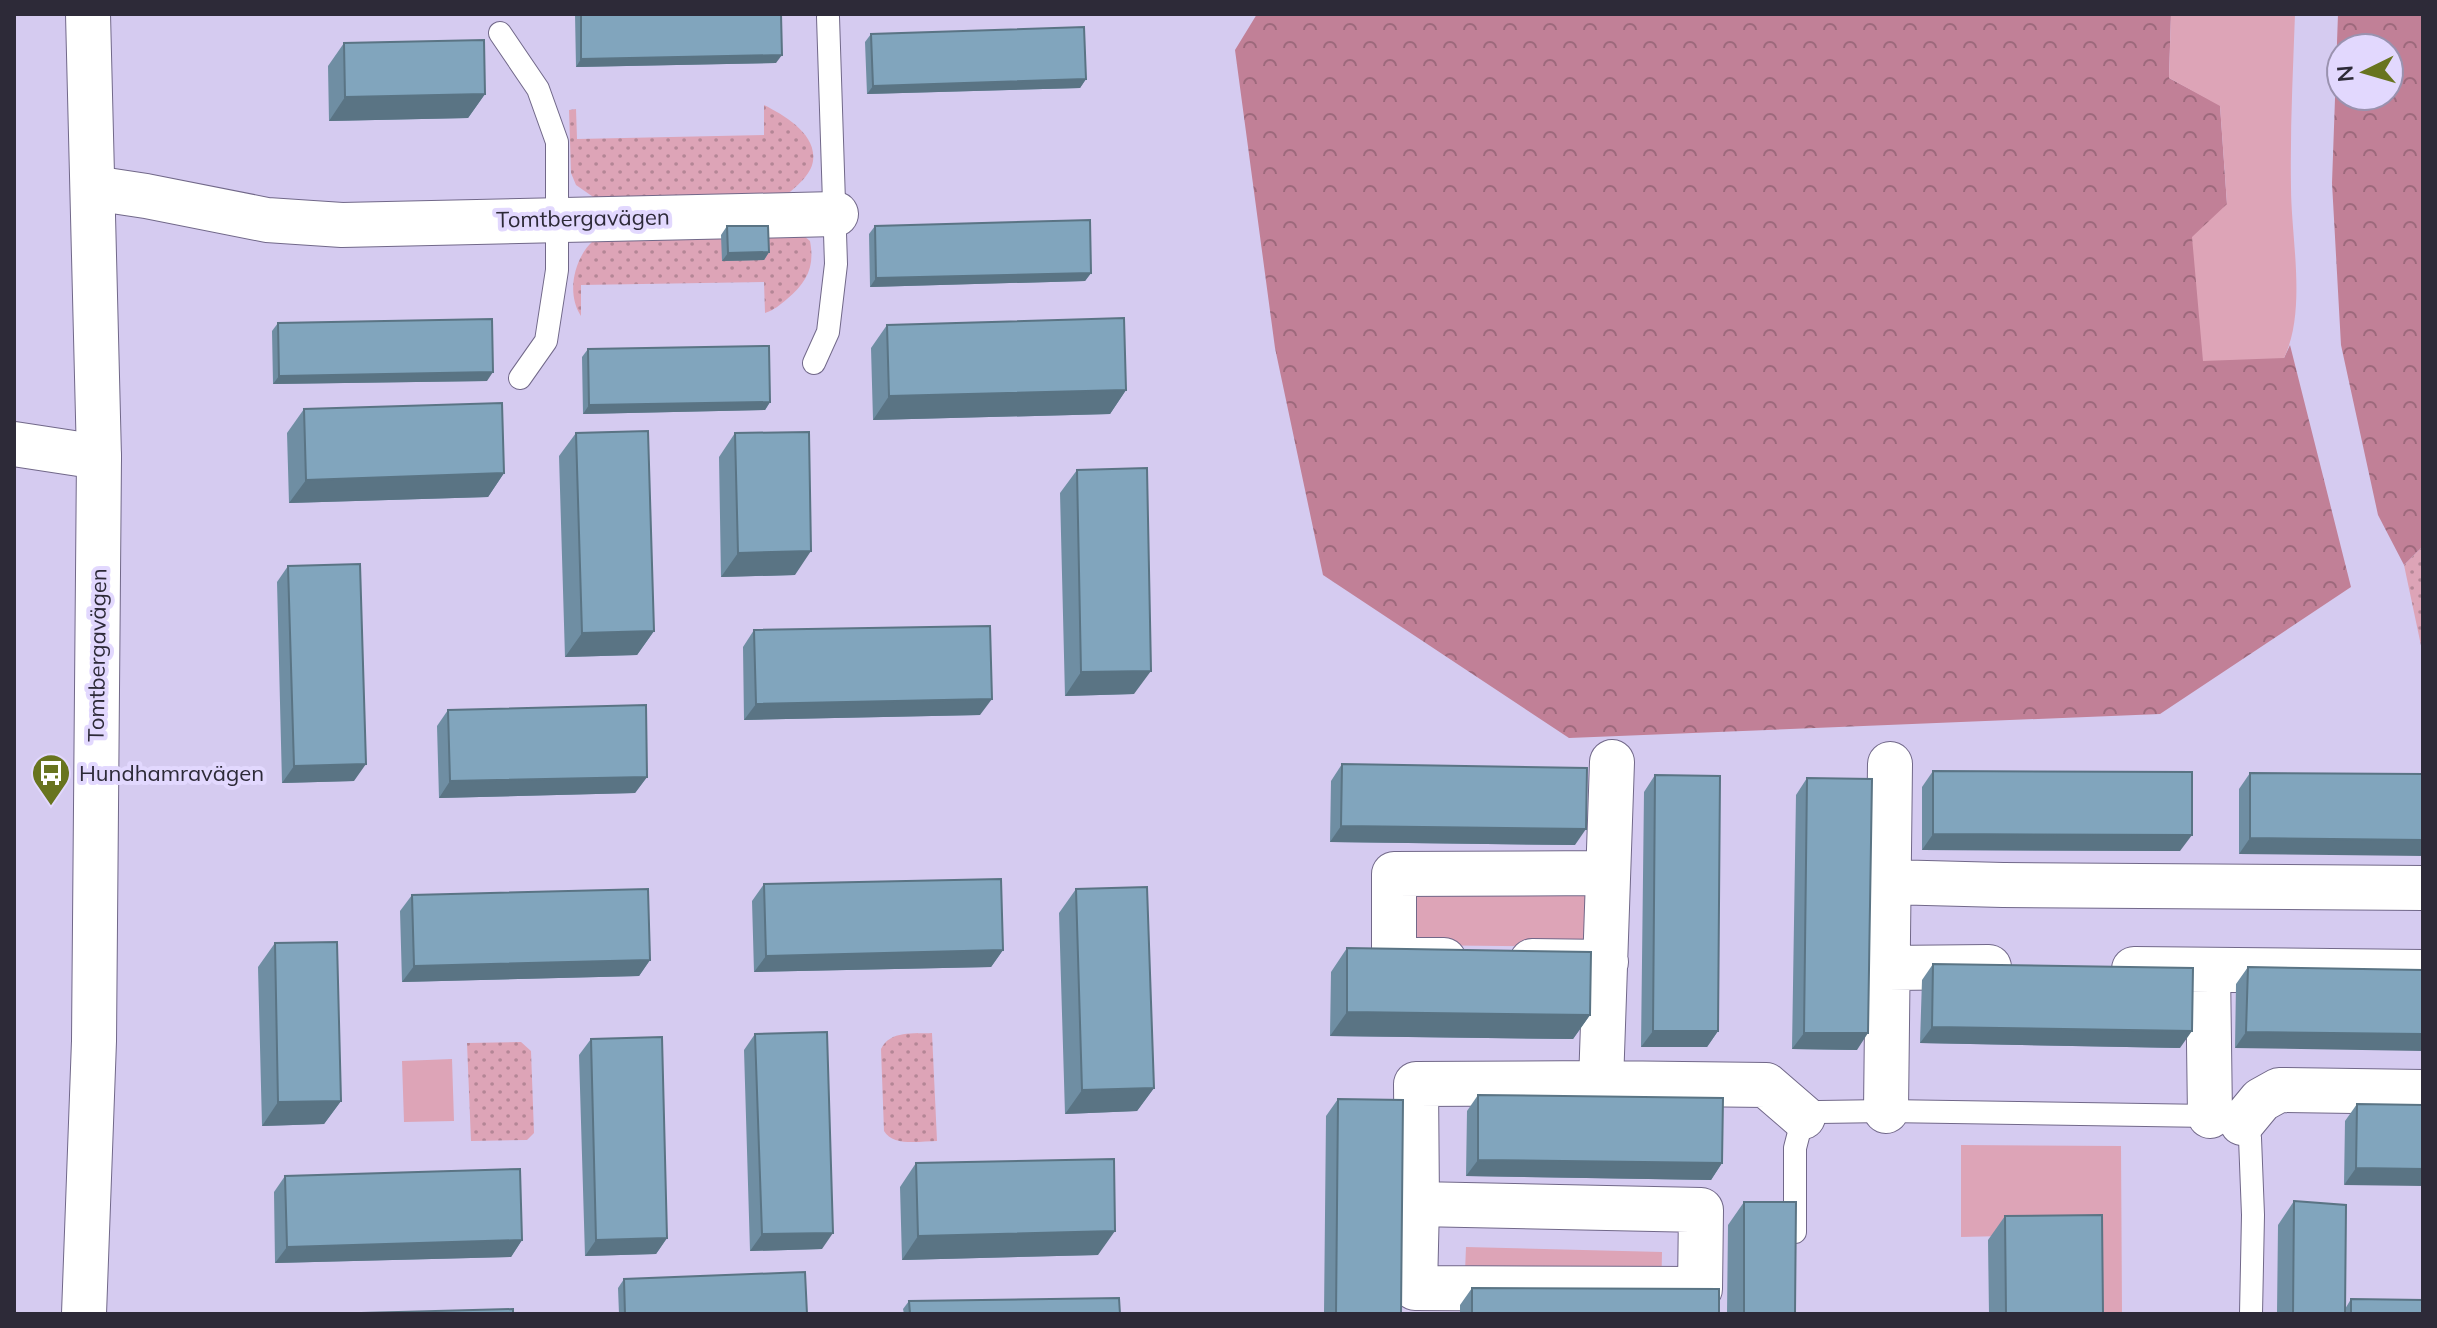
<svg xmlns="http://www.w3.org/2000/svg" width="2437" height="1328" font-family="Mulish,sans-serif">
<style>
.grass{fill:url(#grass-dots)}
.forest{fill:url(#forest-crowns);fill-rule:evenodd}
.green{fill:#dda4b7}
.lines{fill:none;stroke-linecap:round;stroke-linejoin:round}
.lane-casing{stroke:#716889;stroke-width:24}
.street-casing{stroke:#716889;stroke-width:46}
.secondary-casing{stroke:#716889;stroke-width:46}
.lane{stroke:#fff;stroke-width:22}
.street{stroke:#fff;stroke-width:44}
.secondary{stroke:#fff;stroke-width:44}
.wall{fill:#6f8ea3}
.shaded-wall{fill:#5a7484}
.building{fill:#81a5bd;stroke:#5a7484;stroke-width:2}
.labels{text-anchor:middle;stroke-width:8;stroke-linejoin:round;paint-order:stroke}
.street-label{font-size:22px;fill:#2d2a38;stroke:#e2d8fe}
.poi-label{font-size:22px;fill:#2d2a38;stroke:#e2d8fe;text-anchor:start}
</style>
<defs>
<pattern id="grass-dots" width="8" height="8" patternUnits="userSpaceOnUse" patternTransform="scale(2)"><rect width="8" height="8" fill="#dda4b7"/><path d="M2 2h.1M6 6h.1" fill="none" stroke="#b48696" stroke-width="1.8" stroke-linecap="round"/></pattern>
<pattern id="forest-crowns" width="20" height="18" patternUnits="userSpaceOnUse" patternTransform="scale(2)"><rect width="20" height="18" fill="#c18097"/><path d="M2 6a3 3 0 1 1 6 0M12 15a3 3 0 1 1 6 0" fill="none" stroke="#9d697c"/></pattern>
</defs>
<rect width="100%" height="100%" fill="#d5cbf0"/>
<path class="grass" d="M764,105C784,115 817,134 813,161C811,175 796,187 785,196L599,201L576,185L571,173L569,110L576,109L577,139L764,135Z
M804,236L810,241C815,267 807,282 787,299C780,305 774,310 765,313L764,282L581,285V316C566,294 574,258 593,241Z
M2423,546V655L2404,565Z
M932,1033L937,1141C921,1141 893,1147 884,1131L881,1049C890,1030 914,1034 932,1033Z
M521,1042L531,1051L534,1133L527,1140L471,1141L467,1043Z"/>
<path class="forest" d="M1257,14H2171L2169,78L2220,105L2227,204L2284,358L2290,345L2351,587L2160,714L1569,738L1323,575L1275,348L1235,50Z
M2338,14H2423V546L2404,565L2378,515L2341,345L2332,183ZM2341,48H2389V96H2341Z"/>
<path class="green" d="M2171,14H2295C2293,71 2290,129 2291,187C2291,238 2307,310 2284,358L2203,361L2192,237L2227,204L2220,106L2169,78Z
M1406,891L1591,893L1590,947L1405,945Z
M452,1059L454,1121L404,1122L402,1061Z
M1961,1145L2121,1146L2122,1314H2090L2088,1234L1961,1237Z
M1466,1247L1662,1252L1661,1302L1464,1297Z"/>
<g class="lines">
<defs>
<path id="lane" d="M500,33L538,89L557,142V270L546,341L520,378
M814,363L828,332L836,264L828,17
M1795,1232V1148L1803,1117L1819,1112L1886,1111L2210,1116L2242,1123L2250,1138L2253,1215L2251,1314"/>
<path id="street" d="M93,188L146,196L267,220L342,225L836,214
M14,444L99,457
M1888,882L2003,885L2423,888
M1444,960H1394V874L1607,873
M1532,961L1606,962
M1888,968L1989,967
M2134,969L2423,972
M2208,970L2210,1116
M1601,1083L1612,762
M1886,1111L1890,764
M2242,1123L2261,1100L2279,1090L2423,1092
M1417,1204L1701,1210L1700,1289L1415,1288L1417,1204L1416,1084L1601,1083L1766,1085L1803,1117"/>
<path id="secondary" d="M84,1314L94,1041L99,457L88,14"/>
</defs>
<use href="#lane" class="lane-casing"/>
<use href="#street" class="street-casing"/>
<use href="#secondary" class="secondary-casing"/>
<use href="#lane" class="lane"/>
<use href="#street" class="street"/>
<use href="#secondary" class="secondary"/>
</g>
<path class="wall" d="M575,14H781L776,63L576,67Z
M871,34L1086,79L1080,88L867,94L865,42Z
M344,43L485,94L468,118L329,121L328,66Z
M727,226L769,252L764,260L722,261L721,235Z
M875,226L1091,273L1085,281L870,287L869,234Z
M278,323L487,381L273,384L272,331Z
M887,325L1126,390L1110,414L873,420L871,348Z
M588,349L770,402L765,410L583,414L582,357Z
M304,409L504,473L488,497L289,503L287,433Z
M576,433L654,631L637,655L565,657L559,456Z
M735,433L795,575L721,577L719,457Z
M1077,470L1134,694L1065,696L1060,493Z
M288,566L354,781L282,783L277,582Z
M754,630L980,715L744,720L743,647Z
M448,710L647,777L635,793L439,798L437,726Z
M1342,764L1575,845L1330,842L1331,781Z
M1933,771L2180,851L1922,850V787Z
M2250,773L2423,774L2239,854V789Z
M1655,775L1718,1031L1707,1047H1641L1644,792Z
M1807,778L1857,1050L1792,1049L1796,795Z
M764,884L1003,950L991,967L754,972L752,901Z
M1076,889L1154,1088L1137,1111L1065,1114L1059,913Z
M412,895L650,960L639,976L402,982L400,911Z
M275,943L341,1101L324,1124L262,1126L258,967Z
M1347,948L1590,1015L1573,1039L1330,1036L1331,972Z
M1933,964L2180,1048L1920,1043L1922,980Z
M2248,967L2423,970L2235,1048L2236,984Z
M755,1034L822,1249L750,1251L744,1050Z
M591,1039L667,1238L656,1254L585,1256L579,1055Z
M1478,1095L1722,1163L1711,1180L1466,1176L1467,1111Z
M1338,1099L1401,1314H1324L1326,1116Z
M2357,1104L2423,1105L2344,1185L2345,1121Z
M916,1163L1098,1255L902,1260L900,1187Z
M285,1176L522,1240L511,1257L275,1263L274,1192Z
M2294,1201L2345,1309L2351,1299V1314H2277L2278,1225Z
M1744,1202L1795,1314H1727L1728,1225Z
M2005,1216L2103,1314H1989L1988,1240Z
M624,1279L807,1314H619L618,1288Z
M1472,1288L1719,1314H1460V1305Z
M909,1301L1120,1314H904L903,1309Z"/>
<path class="shaded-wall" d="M782,55L776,63L576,67L581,59Z
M1086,79L1080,88L867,94L873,86Z
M485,94L468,118L329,121L345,97Z
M769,252L764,260L722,261L728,253Z
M1091,273L1085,281L870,287L876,278Z
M493,372L487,381L273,384L279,376Z
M1126,390L1110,414L873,420L889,396Z
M770,402L765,410L583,414L589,405Z
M504,473L488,497L289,503L306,480Z
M811,551L795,575L721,577L738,553Z
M654,631L637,655L565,657L582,633Z
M1151,671L1134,694L1065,696L1081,672Z
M992,699L980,715L744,720L756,704Z
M366,764L354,781L282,783L294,766Z
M647,777L635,793L439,798L450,781Z
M1341,826L1586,829L1575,845L1330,842Z
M1933,834L2192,835L2180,851L1922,850Z
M2250,838L2423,840V856L2239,854Z
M1003,950L991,967L754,972L766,956Z
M650,960L639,976L402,982L414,966Z
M1347,1012L1590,1015L1573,1039L1330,1036Z
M1932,1027L2192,1031L2180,1048L1920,1043Z
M1653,1031H1718L1707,1047H1641Z
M2246,1032L2423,1034V1051L2235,1048Z
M1804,1033H1868L1857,1050L1792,1049Z
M1154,1088L1137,1111L1065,1114L1082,1090Z
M341,1101L324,1124L262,1126L278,1102Z
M1478,1160L1722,1163L1711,1180L1466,1176Z
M2356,1168L2423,1169V1186L2344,1185Z
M1115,1231L1098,1255L902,1260L918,1236Z
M833,1233L822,1249L750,1251L762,1234Z
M667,1238L656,1254L585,1256L596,1240Z
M522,1240L511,1257L275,1263L287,1247Z"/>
<path class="building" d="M581,14H781L782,55L581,59Z
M1084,27L1086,79L873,86L871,34Z
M484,40L485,94L345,97L344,43Z
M1090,220L1091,273L876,278L875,226Z
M727,226H768L769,252L728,253Z
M1124,318L1126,390L889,396L887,325Z
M492,319L493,372L279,376L278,323Z
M769,346L770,402L589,405L588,349Z
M502,403L504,473L306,480L304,409Z
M648,431L654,631L582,633L576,433Z
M809,432L811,551L738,553L735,433Z
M1147,468L1151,671L1081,672L1077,470Z
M360,564L366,764L294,766L288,566Z
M990,626L992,699L756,704L754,630Z
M646,705L647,777L450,781L448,710Z
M1342,764L1587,768L1586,829L1341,826Z
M1933,771L2192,772V835L1933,834Z
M2250,773L2423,774V840L2250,838Z
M1655,775L1720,776L1718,1031H1653Z
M1807,778L1872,779L1868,1033H1804Z
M1001,879L1003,950L766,956L764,884Z
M1147,887L1154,1088L1082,1090L1076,889Z
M648,889L650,960L414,966L412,895Z
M337,942L341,1101L278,1102L275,943Z
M1347,948L1591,952L1590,1015L1347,1012Z
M1933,964L2193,968L2192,1031L1932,1027Z
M2248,967L2423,970V1034L2246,1032Z
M827,1032L833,1233L762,1234L755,1034Z
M662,1037L667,1238L596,1240L591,1039Z
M1478,1095L1723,1098L1722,1163L1478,1160Z
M1338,1099L1403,1100L1401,1314H1336Z
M2357,1104L2423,1105V1169L2356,1168Z
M1114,1159L1115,1231L918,1236L916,1163Z
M520,1169L522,1240L287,1247L285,1176Z
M2294,1201L2346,1205L2345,1314H2293Z
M1744,1202H1796L1795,1314H1744Z
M2102,1215L2103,1314H2006L2005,1216Z
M805,1272L807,1314H625L624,1279Z
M1472,1288L1719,1289V1314H1472Z
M1119,1298L1120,1314H910L909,1301Z
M2351,1299L2423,1300V1314H2351Z
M513,1309V1314H324Z"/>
<defs>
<symbol id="bus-pin" viewBox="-11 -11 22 30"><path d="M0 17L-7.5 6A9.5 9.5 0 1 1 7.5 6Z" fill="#68741f" stroke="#e2d8fe"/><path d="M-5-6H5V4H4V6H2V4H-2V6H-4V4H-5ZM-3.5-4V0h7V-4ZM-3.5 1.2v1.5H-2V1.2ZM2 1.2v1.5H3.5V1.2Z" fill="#fff"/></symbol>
</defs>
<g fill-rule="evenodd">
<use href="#bus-pin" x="29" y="751" width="44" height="60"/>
</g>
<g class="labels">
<g class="street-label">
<text transform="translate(583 218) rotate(-1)" y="8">Tomtbergavägen</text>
<text transform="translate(97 655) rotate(-89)" y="8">Tomtbergavägen</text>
</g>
<g class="poi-label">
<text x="79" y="781">Hundhamravägen</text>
</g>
</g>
<rect width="2437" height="1328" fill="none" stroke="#2d2a38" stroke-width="32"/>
<g transform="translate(2365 72) rotate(265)"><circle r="38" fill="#e2d8fe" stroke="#9a92af" stroke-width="2"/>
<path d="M0-6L14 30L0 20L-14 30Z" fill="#68741f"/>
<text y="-12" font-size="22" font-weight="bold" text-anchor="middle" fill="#2d2a38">N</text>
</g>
</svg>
